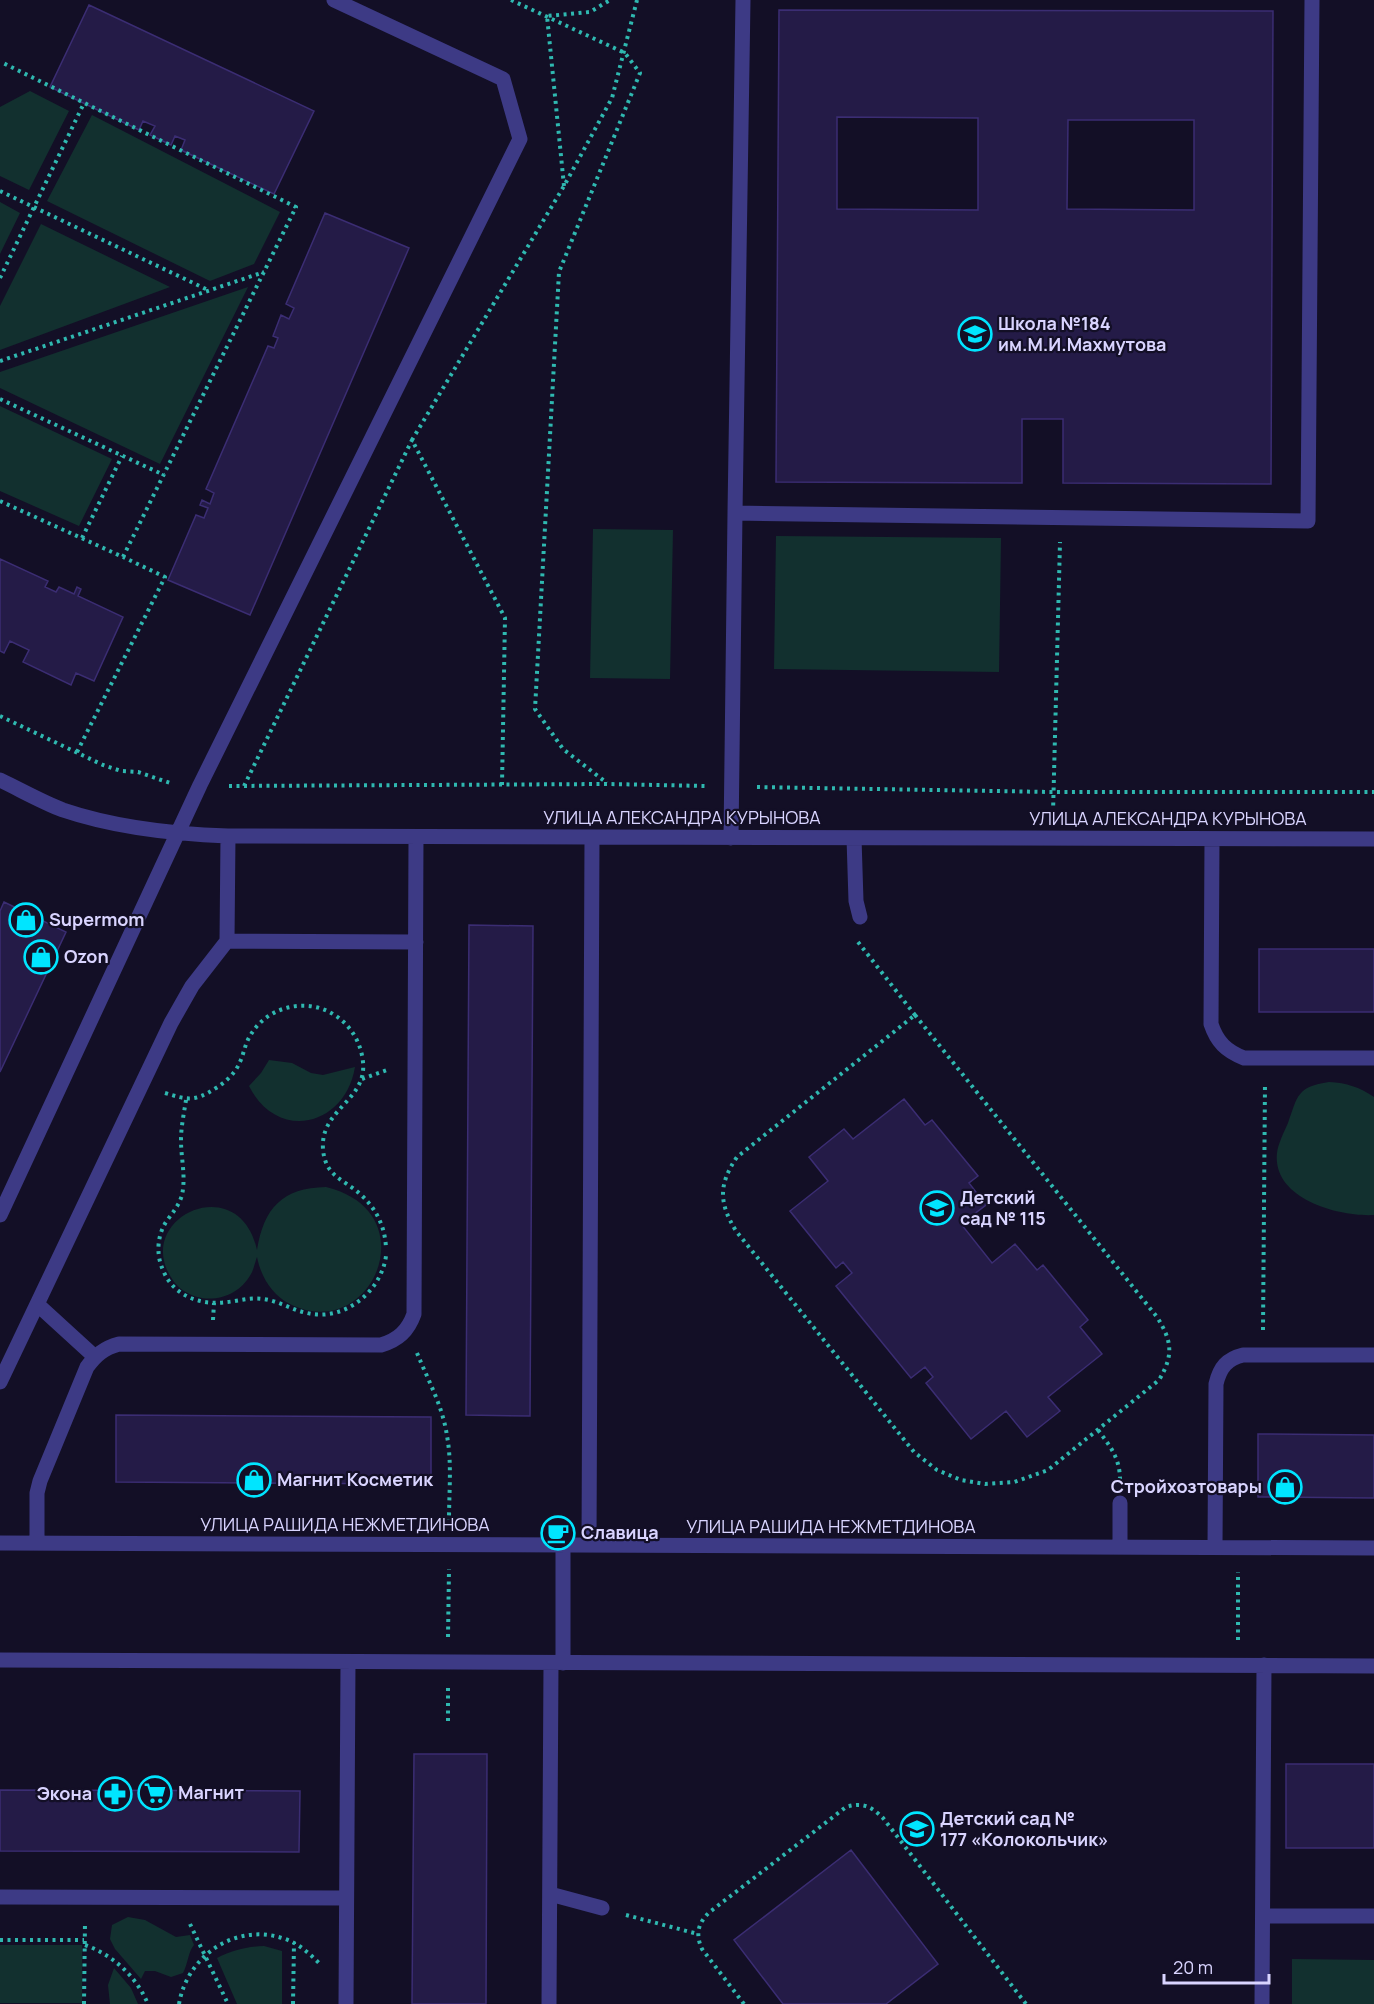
<svg xmlns="http://www.w3.org/2000/svg" width="1374" height="2004" font-family="Manrope,sans-serif">
<style>
.green{fill:#12302f}
.building{fill:#241b47;stroke:#3b2d73;stroke-width:1.5;fill-rule:evenodd}
.lines{fill:none;stroke-linecap:round;stroke-linejoin:round}
.path{stroke:#2fb8b0;stroke-width:4;stroke-dasharray:3 4.5;stroke-linecap:butt}
.minor{stroke:#3d3a85;stroke-width:15}
.labels{text-anchor:middle;stroke-width:4.5;stroke-linejoin:round;paint-order:stroke}
.poi-label{font-size:18px;font-weight:bold;fill:#d9d4ff;stroke:#130f26;text-anchor:start}
.street-label{font-size:18px;fill:#d9d4ff;stroke:#130f26}
</style>
<rect width="100%" height="100%" fill="#130f26"/>
<path class="green" d="M30,91L69,111L29,190L0,176V107Z
M92,115L280,212L254,264L210,281L47,201Z
M0,202L20,213L0,254Z
M41,224L170,287L0,350V306Z
M248,287L160,464L0,388V372Z
M0,406L112,459L79,526L0,491Z
M593,529L673,530L670,679L590,678Z
M776,536L1001,538L999,672L774,669Z
M269,1060L292,1063L311,1073L323,1075L355,1067C345,1127 277,1142 249,1086L261,1073Z
M1329,1082C1347,1083 1359,1087 1374,1097V1215C1339,1217 1272,1199 1277,1153C1278,1144 1284,1132 1288,1123C1298,1095 1297,1087 1329,1082Z
M326,1187C429,1212 371,1345 290,1304C272,1295 261,1277 257,1257C255,1262 254,1269 251,1274C238,1298 207,1306 184,1291C176,1286 171,1278 167,1270C142,1213 240,1172 257,1250C264,1208 282,1188 326,1187Z
M128,1917L145,1920L176,1937L190,1935L194,1945C188,1952 188,1964 183,1973L171,1977L155,1971H145L141,1979L115,1949L110,1939L112,1925Z
M0,1945H82V2003H0Z
M264,1946L282,1951V2004H237L217,1958C233,1950 246,1947 264,1946Z
M1292,1959L1374,1960V2004H1292Z
M114,1968L131,1988L138,2004H110L108,1985Z"/>
<path class="building" d="M89,5L314,111L274,194L181,150L185,140L175,136L171,145L150,135L155,126L143,121L139,130L50,87Z
M779,10L1273,11L1271,484L1063,483V419H1022V483L776,482ZM837,117L978,118V210L837,209ZM1068,120H1194V210L1067,209Z
M325,213L409,248L250,615L168,580L196,515L204,518L208,508L200,505L202,500L210,504L214,493L206,489L268,346L274,348L278,338L273,336L281,315L289,319L294,308L286,304Z
M0,559L48,581L45,587L56,592L59,587L74,594L77,587L81,589L78,596L123,617L94,681L76,673L71,685L23,662L29,650L10,641L4,653L0,651Z
M4,902L66,932L0,1072V911Z
M469,925L533,926L530,1416L466,1415Z
M1259,949H1374V1012H1259Z
M904,1099L925,1125L932,1120L978,1176L969,1183L986,1205L961,1224L992,1263L1015,1244L1037,1270L1043,1265L1088,1320L1080,1327L1102,1354L1048,1397L1060,1411L1027,1437L1006,1411L971,1439L926,1383L933,1377L925,1367L911,1378L836,1286L852,1273L843,1262L836,1268L790,1211L828,1181L809,1157L844,1129L853,1139Z
M116,1415L431,1417V1484L116,1482Z
M1258,1434L1374,1435V1498L1258,1497Z
M414,1754H487L486,2004H412Z
M1286,1764H1374V1848H1286Z
M0,1790L300,1791L299,1852L0,1851Z
M851,1850L938,1964L886,2004H783L734,1940Z"/>
<g class="lines">
<path class="path" d="M511,0L625,53L640,73L559,272L535,709L563,749L607,783
M564,186L547,16L590,12L610,0
M0,191L208,290
M0,278L84,103
M0,361L264,272
M0,399L164,475
M0,501L123,557L296,207L1,62
M82,538L122,456
M0,716L103,765L121,771L138,772L173,784
M77,752L165,577L123,557
M502,785L505,618L412,440L564,186L612,98L637,0
M229,786L608,784L707,786
M244,786L412,440
M757,787L1052,792H1374
M1053,813L1060,542
M858,942L915,1015
M915,1015L1157,1317C1172,1341 1174,1355 1159,1380L1048,1470L1014,1482L985,1484L961,1480L937,1470L914,1452L736,1231C719,1203 718,1185 737,1157Z
M362,1079L390,1069
M165,1093C188,1100 194,1102 216,1088C226,1082 236,1072 240,1062C244,1053 245,1044 250,1036C266,1007 305,997 333,1014C350,1024 361,1042 363,1062C367,1101 320,1109 323,1149C325,1176 343,1179 359,1193C376,1208 385,1226 386,1248
M186,1100C184,1113 181,1127 181,1140C181,1159 186,1176 182,1195C179,1206 172,1213 166,1222C157,1236 156,1255 163,1270C173,1296 201,1306 227,1302C239,1301 251,1297 263,1299C279,1301 292,1310 307,1313C344,1322 381,1292 386,1256
M213,1320L214,1303
M1263,1330L1265,1083
M417,1353C428,1380 443,1407 447,1436C452,1463 449,1492 449,1520
M1098,1430C1110,1446 1120,1458 1120,1480
M448,1637L449,1569
M1238,1640V1572
M448,1721V1686
M626,1915L698,1934
M190,1924L228,2004
M0,1940H84
M85,1945C113,1955 136,1976 148,2004
M84,2004L85,1923
M179,2004C187,1956 235,1923 282,1938C297,1942 309,1953 320,1964
M293,2004L294,1943
M744,2004L702,1949C695,1934 698,1922 711,1911L846,1807C862,1802 871,1806 883,1818L1026,2004"/>
<path class="minor" d="M743,0L735,513L1308,521L1312,0
M0,780C21,790 42,802 63,810C116,828 173,834 228,836L1374,839
M228,836L227,941L416,942
M731,838L735,513
M854,838L856,901L860,917
M1212,839L1211,1024C1217,1042 1226,1051 1244,1058H1374
M0,1215L200,785L520,139L503,79L334,0
M37,1304L95,1357
M0,1382L171,1023L192,986L227,941
M0,1543L1374,1548
M37,1543V1493L40,1481L87,1367C96,1355 104,1348 119,1344L381,1345C398,1340 408,1331 414,1314L416,837
M589,1545L592,837
M1120,1547V1503
M1215,1547L1216,1384C1220,1367 1227,1359 1243,1355H1374
M0,1660L1374,1666
M563,1663V1545
M550,1894L602,1908
M0,1897L346,1898
M1263,1916H1374
M346,2004L348,1662
M549,2004L551,1663
M1262,2004L1264,1665"/>
</g>
<defs>
<symbol id="school-ring" viewBox="-11 -11 22 22"><circle r="9.5" fill="#130f26" stroke="#00e5ff" stroke-width="1.5"/><path d="M0-5L7-2L0 1L-7-2ZM-4 1L0 2.5L4 1V4Q0 6-4 4Z" fill="#00e5ff"/></symbol>
<symbol id="shop-ring" viewBox="-11 -11 22 22"><circle r="9.5" fill="#130f26" stroke="#00e5ff" stroke-width="1.5"/><path d="M-5-2.5h2.3a2.7 3.5 0 0 1 5.4 0H5L5.5 6h-11ZM-1.5-2.5h3a1.5 2.3 0 0 0-3 0Z" fill="#00e5ff"/></symbol>
<symbol id="cafe-ring" viewBox="-11 -11 22 22"><circle r="9.5" fill="#130f26" stroke="#00e5ff" stroke-width="1.5"/><path d="M-5.5-4.5H6V0H3Q3 3.5 0 3.5H-2.5Q-5.5 3.5-5.5 0ZM3-3.2v2h1.7v-2ZM-6 4.5H4V6H-6Z" fill="#00e5ff"/></symbol>
<symbol id="supermarket-ring" viewBox="-11 -11 22 22"><circle r="9.5" fill="#130f26" stroke="#00e5ff" stroke-width="1.5"/><path d="M-6-5.5h2.5l.6 2H6L4.5 2H-2.5L-4.4-4H-6ZM-1.5 3.2a1.3 1.3 0 1 0 .1 0ZM3 3.2a1.3 1.3 0 1 0 .1 0Z" fill="#00e5ff"/></symbol>
<symbol id="pharmacy-ring" viewBox="-11 -11 22 22"><circle r="9.5" fill="#130f26" stroke="#00e5ff" stroke-width="1.5"/><path d="M-2-6h4v4h4v4h-4v4h-4v-4h-4v-4h4Z" fill="#00e5ff"/></symbol>
</defs>
<g fill-rule="evenodd">
<use href="#school-ring" x="956" y="315" width="38" height="38"/>
<use href="#shop-ring" x="7" y="901" width="38" height="38"/>
<use href="#shop-ring" x="22" y="938" width="38" height="38"/>
<use href="#school-ring" x="918" y="1189" width="38" height="38"/>
<use href="#shop-ring" x="235" y="1461" width="38" height="38"/>
<use href="#shop-ring" x="1266" y="1468" width="38" height="38"/>
<use href="#cafe-ring" x="539" y="1514" width="38" height="38"/>
<use href="#supermarket-ring" x="136" y="1774" width="38" height="38"/>
<use href="#pharmacy-ring" x="96" y="1775" width="38" height="38"/>
<use href="#school-ring" x="898" y="1810" width="38" height="38"/>
</g>
<g class="labels">
<g class="poi-label">
<text x="998" y="330">Школа №184<tspan x="998" dy="21">им.М.И.Махмутова</tspan></text>
<text x="49" y="926">Supermom</text>
<text x="64" y="963">Ozon</text>
<text x="960" y="1204">Детский<tspan x="960" dy="21">сад № 115</tspan></text>
<text x="277" y="1486">Магнит Косметик</text>
<text x="1262" y="1493" text-anchor="end">Стройхозтовары</text>
<text x="581" y="1539">Славица</text>
<text x="178" y="1799">Магнит</text>
<text x="92" y="1800" text-anchor="end">Экона</text>
<text x="940" y="1825">Детский сад №<tspan x="940" dy="21">177 «Колокольчик»</tspan></text>
</g>
<g class="street-label">
<text x="682" y="824">УЛИЦА АЛЕКСАНДРА КУРЫНОВА</text>
<text x="1168" y="825">УЛИЦА АЛЕКСАНДРА КУРЫНОВА</text>
<text x="345" y="1531">УЛИЦА РАШИДА НЕЖМЕТДИНОВА</text>
<text x="831" y="1533">УЛИЦА РАШИДА НЕЖМЕТДИНОВА</text>
</g>
</g>
<path d="M1164 1974v9h105v-9" fill="none" stroke="#d9d4ff" stroke-width="3"/>
<text x="1173" y="1974" font-size="18" fill="#d9d4ff" stroke="#130f26" stroke-width="4.5" paint-order="stroke">20 m</text>
</svg>
